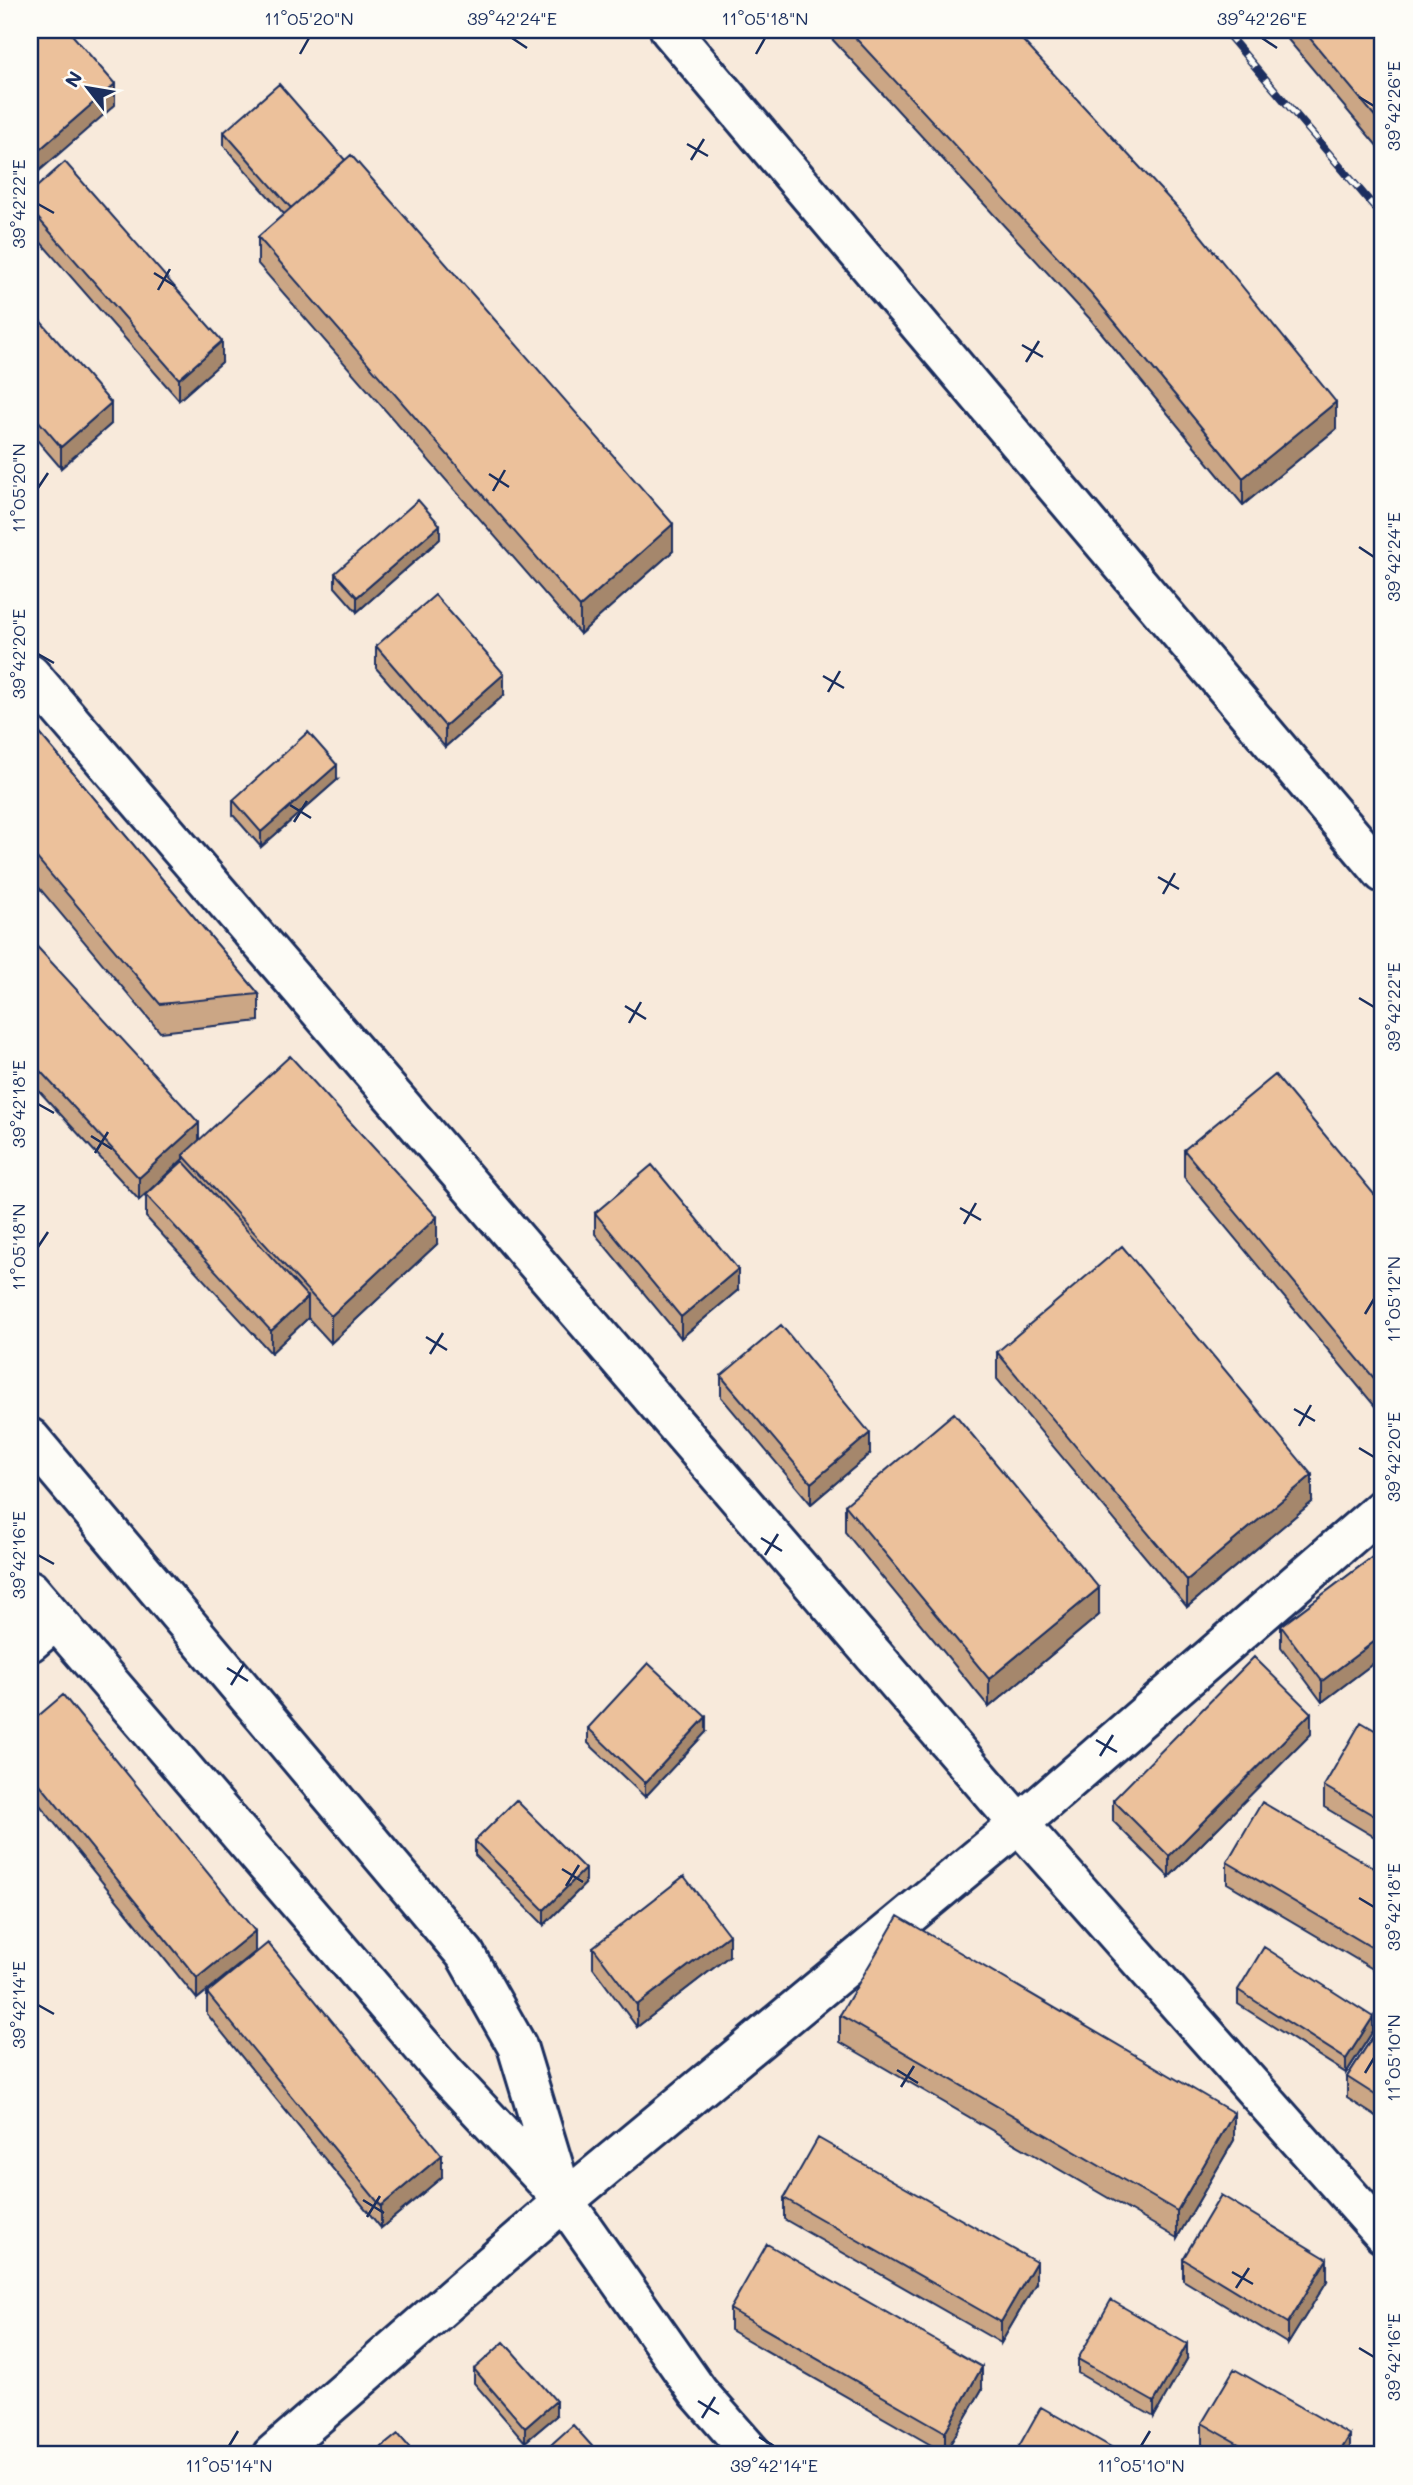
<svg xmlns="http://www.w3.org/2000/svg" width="1413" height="2485" font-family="Mali,sans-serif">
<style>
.built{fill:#f8eadb}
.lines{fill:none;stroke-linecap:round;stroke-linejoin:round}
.minor-casing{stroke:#1b2f5e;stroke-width:44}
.minor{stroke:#fdfcf7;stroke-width:38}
.rail-casing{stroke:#1b2f5e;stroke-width:8}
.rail{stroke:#fdfcf7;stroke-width:5;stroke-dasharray:16;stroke-linecap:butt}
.wall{fill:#cba685;stroke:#1b2f5e;stroke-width:2}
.shaded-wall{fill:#a5876c;stroke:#1b2f5e;stroke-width:2}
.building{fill:#ecc19b;stroke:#1b2f5e;stroke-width:2}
.ticks{fill:none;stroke:#1b2f5e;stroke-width:2.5}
.neatline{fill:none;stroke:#1b2f5e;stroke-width:2.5}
.ticks-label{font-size:18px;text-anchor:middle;fill:#1b2f5e}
</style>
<rect width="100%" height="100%" fill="#fdfcf7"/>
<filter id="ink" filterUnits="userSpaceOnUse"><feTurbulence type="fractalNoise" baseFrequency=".0143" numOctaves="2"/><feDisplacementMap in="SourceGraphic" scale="14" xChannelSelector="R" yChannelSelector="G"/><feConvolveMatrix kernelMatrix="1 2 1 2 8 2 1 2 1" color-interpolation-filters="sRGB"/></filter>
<g filter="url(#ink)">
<path class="built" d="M30,30H1383V2455H30Z"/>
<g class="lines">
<defs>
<path id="minor" d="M670,30L1383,873
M30,674L1019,1824L1383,2234
M30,1438L465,1954L517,2046L564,2201L698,2392L753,2455
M30,1590L445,2073L558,2194
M30,1642L56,1620
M272,2455L564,2201L1019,1824L1383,1508"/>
</defs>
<use href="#minor" class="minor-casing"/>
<use href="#minor" class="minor"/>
<defs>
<path id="rail" d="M1224,30L1383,217"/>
</defs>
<use href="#rail" class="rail-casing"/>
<use href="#rail" class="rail"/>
</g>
<path class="wall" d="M832,30H1013L1336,429L1243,505L1091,320L832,39Z
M1280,30H1382L1383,31V153Z
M224,132L673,551L580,634L258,264V237L284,214L224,146Z
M30,193L222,362L179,400L30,230Z
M30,309L111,424L61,468L30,432Z
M440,539L357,612L335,587V573Z
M376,646L504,695L445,747L376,668Z
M30,722L259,994V1021L160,1032L30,877Z
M337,780L261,847L233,815V800Z
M30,939L199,1140L437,1244L331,1343L308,1318L271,1353L146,1217V1195L183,1161V1159L139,1200L30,1081Z
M1184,1150L1383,1205V1416L1184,1177Z
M595,1213L738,1290L681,1338L595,1234Z
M997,1352L1312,1502L1187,1607L997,1379Z
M721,1376L870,1454L811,1504L721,1397Z
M845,1505L1099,1615L989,1707L845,1532Z
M1383,1549V1656L1322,1702L1281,1647V1626Z
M30,1723L255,1952L197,1999L30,1793Z
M588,1728L706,1732L645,1797L588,1743Z
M1311,1734L1169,1877L1113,1821V1800Z
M1383,1735V1842L1324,1807V1786Z
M475,1841L585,1884L544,1925L475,1855Z
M1227,1862L1383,1873V1975L1227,1883Z
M593,1947L729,1956L637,2027L593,1968Z
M1238,1990L1373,2031L1346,2073L1238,2004Z
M207,1993L442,2177L381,2228L207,2014Z
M840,2015L1234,2140L1177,2238L840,2042Z
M1383,2021V2121L1347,2098V2077Z
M784,2198L1036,2283L1001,2343L784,2219Z
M1183,2259L1327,2281L1288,2344L1183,2280Z
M730,2309L982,2389L945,2453L730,2330Z
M1078,2359H1187L1154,2417L1078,2373Z
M474,2369L556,2416L525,2442L474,2383Z
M1202,2423L1350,2455H1221L1202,2445Z"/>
<path class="shaded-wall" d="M115,84V105L30,179V158Z
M222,341V362L179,400V379Z
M1336,402V429L1243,505V478Z
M111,403V424L61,468V447Z
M673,524V551L580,634V607Z
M440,525V539L357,612V597Z
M504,674V695L445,747V726Z
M337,765V780L261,847V832Z
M199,1123V1144L183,1155V1159L139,1200V1178Z
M437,1217V1244L331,1343V1316Z
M738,1269V1290L681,1338V1317Z
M308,1297V1318L271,1353V1331Z
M870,1433V1454L811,1504V1483Z
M1312,1475V1502L1187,1607V1580Z
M1099,1588V1615L989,1707V1679Z
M1383,1635V1656L1322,1702V1681Z
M1311,1713V1734L1169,1877V1856Z
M706,1717V1732L645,1797V1783Z
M585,1869V1884L544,1925V1910Z
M255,1931V1952L197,1999V1978Z
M729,1935V1956L637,2027V2005Z
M1373,2017V2031L1346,2073V2059Z
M1234,2113V2140L1177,2238V2211Z
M442,2155V2177L381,2228V2206Z
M1327,2259V2281L1288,2344V2323Z
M1036,2262V2283L1001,2343V2322Z
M1187,2344V2359L1154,2417V2402Z
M982,2367V2389L945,2453V2432Z
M556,2401V2416L525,2442V2428Z
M1350,2435V2455H1338Z"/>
<path class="building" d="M30,30H68L115,84L30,158Z
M848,30H1013L1185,216L1336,402L1243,478L1091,293Z
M1303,30H1382L1383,31V126Z
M279,84L345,160L291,208L224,132Z
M351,155L673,524L580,607L258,237Z
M65,162L222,341L179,379L30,209V193Z
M30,309L111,403L61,447L30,411Z
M418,500L440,525L357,597L335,573Z
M435,595L504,674L445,726L376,646Z
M30,722L259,994L160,1004L30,850Z
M308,732L337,765L261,832L233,800Z
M30,939L199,1123L139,1178L30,1060Z
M290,1056L437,1217L331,1316L183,1155Z
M1275,1075L1383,1205V1389L1184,1150Z
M183,1161L308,1297L271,1331L146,1195Z
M652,1165L738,1269L681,1317L595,1213Z
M1122,1246L1312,1475L1187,1580L997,1352Z
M781,1325L870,1433L811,1483L721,1376Z
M954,1413L1099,1588L989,1679L845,1505Z
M1383,1549V1635L1322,1681L1281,1626Z
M1254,1657L1311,1713L1169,1856L1113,1800Z
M648,1663L706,1717L645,1783L588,1728Z
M63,1695L255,1931L197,1978L30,1772V1723Z
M1361,1722L1383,1735V1821L1324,1786Z
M516,1800L585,1869L544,1910L475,1841Z
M1262,1802L1383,1873V1954L1227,1862Z
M684,1876L729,1935L637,2005L593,1947Z
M898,1916L1234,2113L1177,2211L840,2015Z
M268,1943L442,2155L381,2206L207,1993Z
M1264,1947L1373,2017L1346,2059L1238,1990Z
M1383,2021V2100L1347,2077Z
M818,2138L1036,2262L1001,2322L784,2198Z
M1221,2195L1327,2259L1288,2323L1183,2259Z
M767,2244L982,2367L945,2432L730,2309Z
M1111,2300L1187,2344L1154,2402L1078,2359Z
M504,2342L556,2401L525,2428L474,2369Z
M1234,2369L1350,2435L1338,2455H1258L1202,2423Z
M1041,2407L1125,2455H1014Z
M573,2425L600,2455H548L544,2451Z
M398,2434L416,2455H372Z"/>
</g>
<path class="ticks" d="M512,38L527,48M1262,38L1277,48M300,54L309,38M756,54L765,38M1359,97L1374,106M687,144L708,156M691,160L704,139M38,204L54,213M154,273L175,286M158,290L170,269M1022,345L1043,357M1026,362L1039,341M489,474L509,487M38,488L48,473M493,491L505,470M1359,547L1374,557M38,654L54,663M823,676L844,688M828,692L840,671M290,805L311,818M294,822L307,801M1158,877L1179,889M1163,894L1175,873M1359,998L1374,1007M625,1006L646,1019M629,1023L641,1002M38,1104L54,1113M91,1136L112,1149M95,1153L108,1132M960,1208L981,1220M964,1224L976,1203M38,1247L48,1232M1365,1314L1374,1299M426,1337L447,1350M430,1354L443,1333M1294,1409L1315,1421M1299,1426L1311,1405M1359,1448L1374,1457M761,1538L782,1551M38,1555L54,1564M765,1555L778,1534M227,1668L248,1681M231,1685L244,1664M1096,1740L1117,1752M1100,1756L1113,1735M562,1869L583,1882M566,1886L579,1865M1359,1898L1374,1907M38,2005L54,2014M897,2070L918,2083M1365,2073L1374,2058M901,2087L914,2066M363,2200L384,2213M367,2217L380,2196M1232,2272L1253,2284M1236,2288L1249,2268M1359,2348L1374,2357M698,2401L719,2414M702,2418L715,2397M759,2437L774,2446M229,2446L238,2431M1141,2446L1150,2431"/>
<rect width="1413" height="2485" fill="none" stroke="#fdfcf7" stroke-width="77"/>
<g transform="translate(88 88) rotate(301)" stroke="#fdfcf7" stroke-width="5" paint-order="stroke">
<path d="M0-5L12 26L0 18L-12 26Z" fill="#1b2f5e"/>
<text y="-10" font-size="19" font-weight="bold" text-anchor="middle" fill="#1b2f5e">N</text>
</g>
<rect x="38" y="38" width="1336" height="2408" class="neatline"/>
<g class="ticks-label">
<text x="309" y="25">11°05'20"N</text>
<text x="512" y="25">39°42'24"E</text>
<text x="765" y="25">11°05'18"N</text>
<text x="1262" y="25">39°42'26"E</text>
<text transform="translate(1394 106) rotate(-90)" y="6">39°42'26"E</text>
<text transform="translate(19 204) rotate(-90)" y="6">39°42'22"E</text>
<text transform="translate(19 488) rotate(-90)" y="6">11°05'20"N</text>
<text transform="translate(1394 557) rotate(-90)" y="6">39°42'24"E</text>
<text transform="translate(19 654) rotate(-90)" y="6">39°42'20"E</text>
<text transform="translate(1394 1007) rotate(-90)" y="6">39°42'22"E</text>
<text transform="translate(19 1104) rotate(-90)" y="6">39°42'18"E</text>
<text transform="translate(19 1247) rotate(-90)" y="6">11°05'18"N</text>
<text transform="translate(1394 1299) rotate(-90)" y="6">11°05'12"N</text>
<text transform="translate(1394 1457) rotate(-90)" y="6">39°42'20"E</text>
<text transform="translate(19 1555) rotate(-90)" y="6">39°42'16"E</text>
<text transform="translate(1394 1907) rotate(-90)" y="6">39°42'18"E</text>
<text transform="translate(19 2005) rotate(-90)" y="6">39°42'14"E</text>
<text transform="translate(1394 2058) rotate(-90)" y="6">11°05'10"N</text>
<text transform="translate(1394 2357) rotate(-90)" y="6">39°42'16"E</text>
<text x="229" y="2472">11°05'14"N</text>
<text x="774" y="2472">39°42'14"E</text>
<text x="1141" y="2472">11°05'10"N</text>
</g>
</svg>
